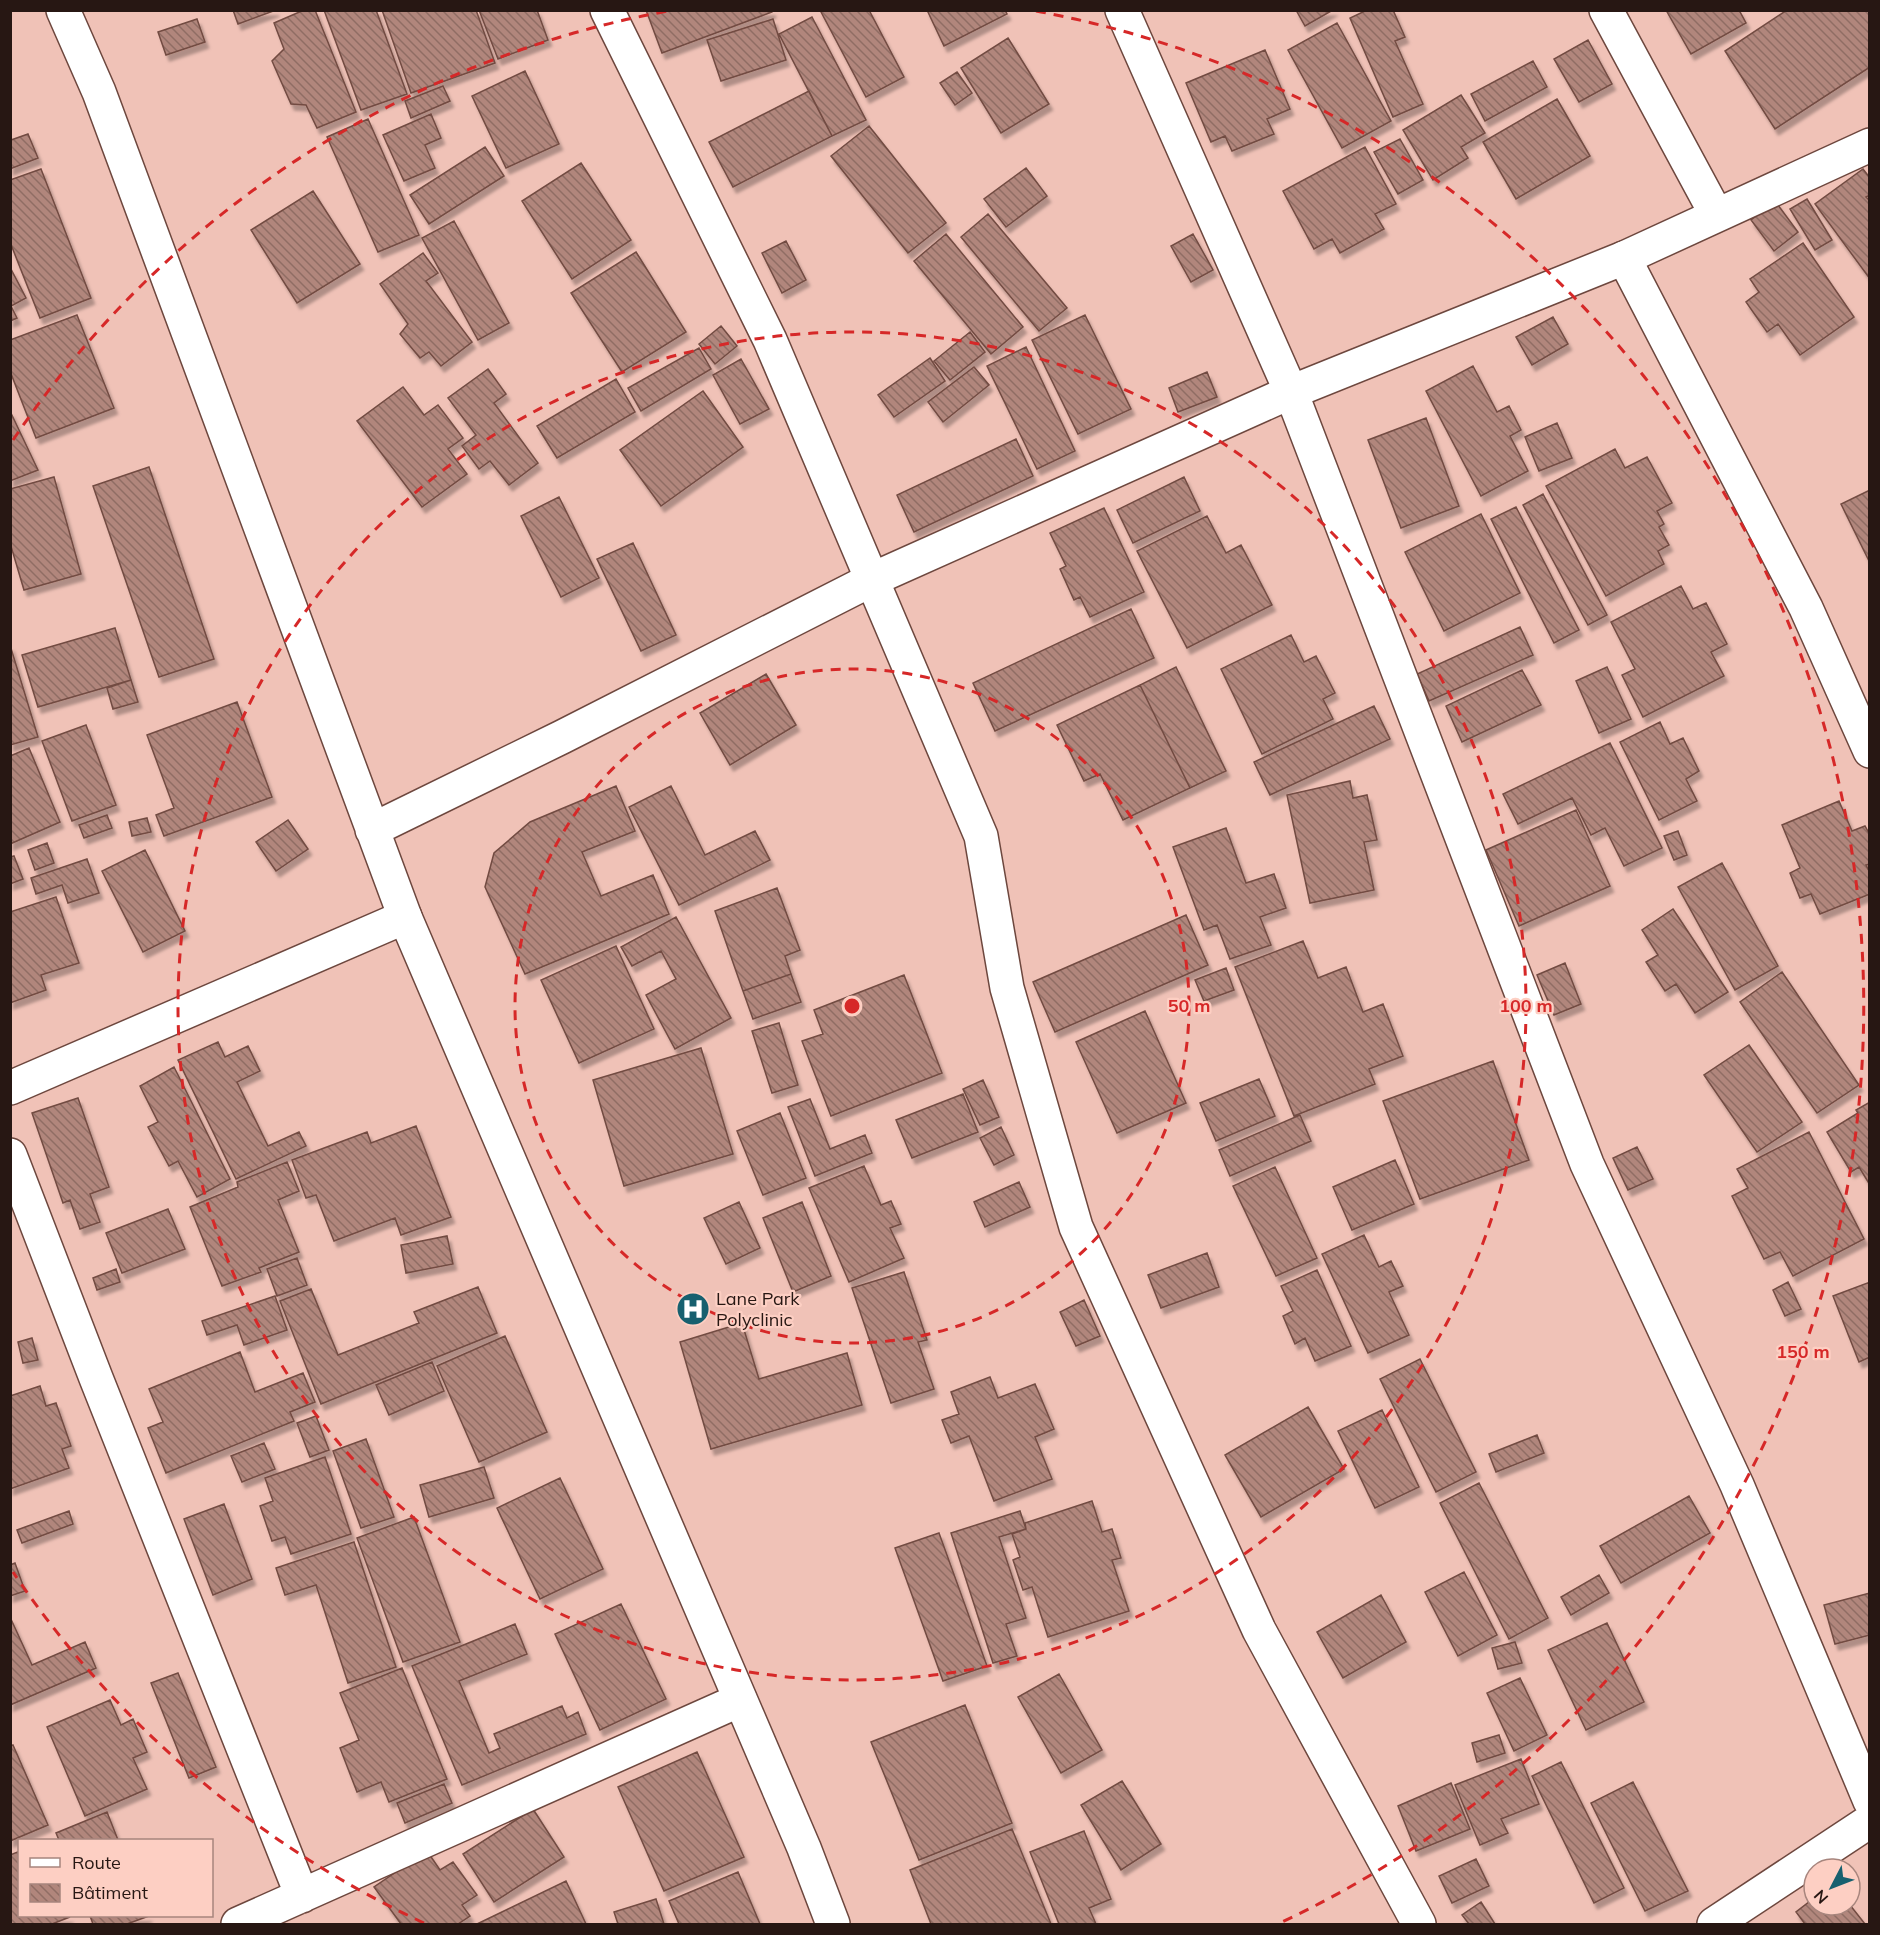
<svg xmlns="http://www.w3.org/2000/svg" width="1880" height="1935" font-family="Mulish,sans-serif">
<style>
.building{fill:url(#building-back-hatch);stroke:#724b42;stroke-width:1.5;filter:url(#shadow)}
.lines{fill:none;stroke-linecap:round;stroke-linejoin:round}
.minor-casing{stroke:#6d473e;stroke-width:36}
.tertiary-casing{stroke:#6d473e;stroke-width:36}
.minor{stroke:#fff;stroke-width:33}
.tertiary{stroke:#fff;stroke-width:33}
.ring{fill:none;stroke:#d62828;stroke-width:3;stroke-dasharray:10 8}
.labels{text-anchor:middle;stroke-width:4.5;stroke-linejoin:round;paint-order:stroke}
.poi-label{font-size:18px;fill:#271713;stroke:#fdcfc3;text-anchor:start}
.centre{fill:#d62828;stroke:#fdcfc3;stroke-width:3}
.ring-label{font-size:18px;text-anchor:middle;font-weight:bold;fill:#d62828;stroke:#fdcfc3;stroke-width:4.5;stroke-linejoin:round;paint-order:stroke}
</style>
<defs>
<pattern id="building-back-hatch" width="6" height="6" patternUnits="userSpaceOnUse" patternTransform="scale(1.5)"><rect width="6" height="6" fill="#b1867c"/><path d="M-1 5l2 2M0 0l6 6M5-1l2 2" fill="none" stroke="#906d64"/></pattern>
<filter id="shadow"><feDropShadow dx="3.5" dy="6" stdDeviation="1.5" flood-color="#0004"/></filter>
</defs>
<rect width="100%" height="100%" fill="#f0c2b7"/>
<path class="building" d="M233,10H276L238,24Z
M304,10H315L356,112L317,128L306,105L291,104L272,61L284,49L274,23Z
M324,10H376L407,94L361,110Z
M382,10H476L495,63L411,93Z
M479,10H537L548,40L498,59Z
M646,10H772V12L662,53Z
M820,10H869L904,77L866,97Z
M927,10H1005L1007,14L944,46Z
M1296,10H1333L1305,26Z
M1367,10H1393L1405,37L1395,41L1423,104L1393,117L1350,18Z
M1666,10H1739L1746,23L1691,54Z
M1787,10H1870V67L1775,129L1725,51Z
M812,17L866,120L832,136L779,34Z
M197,19L205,42L166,55L158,32Z
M773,19L786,60L721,81L707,40Z
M1337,23L1391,121L1342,148L1288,50Z
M1008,38L1049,104L1001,133L961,68Z
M1588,40L1612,84L1579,102L1554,59Z
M1265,50L1290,109L1267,119L1274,134L1232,151L1225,136L1211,142L1186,83Z
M1533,61L1547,87L1485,121L1471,94Z
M525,71L559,144L506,168L472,96Z
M957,72L972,93L955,105L940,83Z
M443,86L450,101L411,118L405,101Z
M809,91L832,136L733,187L709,142Z
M1461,95L1485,133L1461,147L1468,158L1433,180L1403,130Z
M1557,99L1590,156L1516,199L1483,142Z
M431,114L441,138L425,145L435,168L404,181L383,135Z
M368,119L419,235L378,252L327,137Z
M869,126L946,223L908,253L831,156Z
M28,134L38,158L10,169V138L11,140Z
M1400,139L1423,180L1398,194L1374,152Z
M485,147L504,176L429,224L410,195Z
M1365,147L1396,204L1375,214L1384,229L1340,253L1332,239L1314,249L1283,191Z
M581,163L631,240L572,279L522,201Z
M1026,168L1047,196L1006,227L984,199Z
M41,169L91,298L40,318L10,242V180Z
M1863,169L1870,178V195L1866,197L1870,201V279L1815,204Z
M313,191L360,264L297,303L251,230Z
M1807,199L1832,240L1815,250L1790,209Z
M1775,201L1798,232L1774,251L1751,220Z
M988,214L1067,308L1039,331L961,237Z
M454,221L509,323L478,340L422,238Z
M946,234L1023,327L991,354L914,261Z
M1193,234L1213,270L1191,282L1171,246Z
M786,241L806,280L782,293L762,253Z
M1803,243L1854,317L1800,355L1778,324L1767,332L1746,302L1759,292L1750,279Z
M636,252L686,332L622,372L571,293Z
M423,253L438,273L426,281L472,342L441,366L429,352L420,358L400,334L408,324L380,284Z
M11,269L26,298L11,306L17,318L10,321Z
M77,315L114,408L36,438L10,371V340Z
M1085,315L1131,409L1078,434L1032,340Z
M1553,317L1568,344L1532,365L1516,337Z
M721,326L737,346L715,364L699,344Z
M970,332L985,352L950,380L934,361Z
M1026,347L1075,451L1037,469L987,366Z
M699,348L711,369L641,411L628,388Z
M930,358L945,381L894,417L878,395Z
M741,359L769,409L740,424L713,375Z
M1473,366L1497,412L1509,406L1521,430L1510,436L1528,471L1481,496L1426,391Z
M974,367L989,385L943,422L928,402Z
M488,369L506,394L494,403L538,463L509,485L490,461L479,469L462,446L476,435L448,398Z
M1207,372L1217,397L1178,412L1169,388Z
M616,379L635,412L557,458L537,426Z
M403,387L424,415L438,405L463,438L448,449L467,474L422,507L357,421Z
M703,391L743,447L661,506L620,450Z
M10,411L38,470L10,481Z
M1426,418L1459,506L1401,528L1368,440Z
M1557,423L1572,458L1539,471L1525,437Z
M1016,439L1033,476L914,532L897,495Z
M1615,449L1625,468L1647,457L1672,503L1657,511L1664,524L1659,527L1669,545L1658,551L1664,564L1606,596L1546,486Z
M149,467L214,659L159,677L93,486Z
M54,477L81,574L24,590L10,543V489Z
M1184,477L1200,511L1133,543L1117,510Z
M1870,490V563L1841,504Z
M1543,494L1607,615L1588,625L1523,505Z
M559,497L599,578L561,597L521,516Z
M1516,507L1579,630L1554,643L1491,519Z
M1104,508L1144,592L1090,617L1080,597L1074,600L1060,569L1066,566L1050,533Z
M1481,514L1520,593L1444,631L1405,552Z
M1207,516L1226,553L1241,545L1272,605L1187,648L1137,551Z
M633,543L676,635L641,651L597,559Z
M1681,586L1693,609L1706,603L1727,644L1711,652L1724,676L1643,717L1622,675L1635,669L1611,622Z
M1131,609L1154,658L995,731L973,683Z
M1520,627L1533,655L1429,701L1417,674Z
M115,628L131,680L38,707L22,655Z
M1291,635L1304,662L1316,656L1335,693L1323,699L1333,719L1262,754L1221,669Z
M10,645L38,737L10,745Z
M1176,667L1226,771L1190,788L1140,685Z
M1607,667L1631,719L1599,733L1576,681Z
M1522,670L1541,705L1462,742L1446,706Z
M766,674L796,725L730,765L700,713Z
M131,680L138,702L113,709L107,688Z
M1140,685L1190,788L1123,820L1100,774L1084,781L1057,725Z
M237,702L272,797L164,836L156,815L174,808L147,735Z
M1374,706L1390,739L1270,795L1254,762Z
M1660,722L1670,744L1683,738L1699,771L1686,779L1697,801L1659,820L1620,742Z
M86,725L116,805L72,821L42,741Z
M1610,743L1662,848L1624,866L1605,828L1591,835L1572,798L1518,824L1503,794Z
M29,748L60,822L10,844V756Z
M1350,781L1353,798L1367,795L1377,840L1364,842L1374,890L1310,903L1287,795Z
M616,786L635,831L582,852L601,896L653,875L669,914L525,974L485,887L494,853L530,822Z
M671,786L705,855L755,831L770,860L679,905L629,807Z
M1839,801L1852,831L1865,826L1870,835V864L1866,865L1870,873V894L1820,914L1811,894L1800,898L1790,873L1800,868L1782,825Z
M1576,810L1610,886L1519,926L1486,850Z
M107,815L112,828L84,838L79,825Z
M147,818L151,832L132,836L129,822Z
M288,820L308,849L276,871L256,842Z
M1226,828L1246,883L1274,874L1286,908L1260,917L1271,945L1230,959L1217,925L1204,930L1173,847Z
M1678,831L1687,855L1674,860L1664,836Z
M47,843L54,863L35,870L28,850Z
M145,850L185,931L143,952L102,871Z
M14,856L23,879L10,884V857Z
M87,859L99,893L68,903L62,885L36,894L31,878Z
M1722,863L1778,966L1735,990L1678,887Z
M777,888L800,950L785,956L791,974L743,991L715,911Z
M56,897L79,963L41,975L46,990L10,1003V912Z
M1673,909L1728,992L1695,1013L1676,984L1665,991L1646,962L1658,955L1642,930Z
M1186,915L1208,965L1055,1032L1033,982Z
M676,917L731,1018L675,1049L646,995L676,979L661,951L632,966L621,947Z
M1303,941L1318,978L1346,967L1363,1012L1383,1004L1403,1056L1369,1069L1375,1084L1294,1116L1235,967Z
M616,946L654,1029L579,1063L541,980Z
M1565,963L1581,1004L1554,1015L1537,975Z
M1226,968L1234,990L1204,1001L1195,980Z
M1782,972L1859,1085L1817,1113L1740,1002Z
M791,974L801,1002L753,1019L743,991Z
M904,975L942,1073L831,1116L802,1041L823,1034L814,1010Z
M1145,1011L1186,1103L1117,1133L1076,1042Z
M779,1023L798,1085L772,1093L752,1031Z
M218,1042L225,1057L248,1046L260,1071L237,1082L268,1146L299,1132L306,1146L236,1179L178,1060Z
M1749,1045L1802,1122L1757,1152L1704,1075Z
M701,1048L733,1154L624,1186L593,1080Z
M1493,1061L1529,1160L1420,1199L1383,1101Z
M174,1067L230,1179L197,1197L178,1161L169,1166L148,1127L158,1122L140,1086Z
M1259,1079L1275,1116L1216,1141L1200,1103Z
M983,1080L999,1117L980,1125L963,1089Z
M963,1094L978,1132L912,1158L896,1120Z
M78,1098L109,1187L90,1194L100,1222L80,1229L70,1200L63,1203L32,1113Z
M810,1099L830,1149L865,1135L872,1153L815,1176L788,1107Z
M1870,1102V1185L1859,1167L1851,1172L1827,1132L1858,1113L1856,1110Z
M780,1113L806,1178L763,1195L737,1131Z
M1300,1115L1311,1141L1230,1176L1219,1150Z
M416,1126L451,1217L401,1235L395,1218L334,1241L316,1195L306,1198L292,1160L367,1132L371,1143Z
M1001,1127L1014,1155L994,1165L980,1138Z
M1809,1132L1864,1239L1793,1276L1780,1252L1764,1259L1732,1196L1748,1188L1737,1169Z
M1637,1147L1653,1179L1628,1190L1613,1158Z
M1395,1160L1414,1204L1352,1230L1333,1187Z
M287,1162L299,1191L278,1200L299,1252L259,1268L261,1272L222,1286L190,1207L238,1187L237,1182Z
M864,1166L881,1205L891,1201L901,1224L890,1228L904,1258L849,1282L809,1188Z
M1275,1167L1317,1258L1276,1276L1233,1186Z
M1019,1182L1030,1207L985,1227L974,1202Z
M739,1202L760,1248L726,1264L704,1218Z
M802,1202L831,1276L793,1292L763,1218Z
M168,1209L185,1249L122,1273L106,1233Z
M1364,1235L1379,1267L1391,1261L1403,1286L1389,1292L1409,1335L1368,1353L1322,1254Z
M447,1236L453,1264L406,1273L401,1245Z
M1207,1253L1219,1287L1161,1308L1148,1275Z
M297,1258L307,1285L277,1296L267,1269Z
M116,1269L120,1282L97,1290L93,1278Z
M1317,1270L1351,1346L1315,1361L1305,1338L1295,1344L1283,1316L1293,1311L1281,1286Z
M904,1272L927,1340L918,1342L934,1389L891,1403L852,1288Z
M1788,1282L1801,1309L1785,1316L1773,1290Z
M1870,1282V1357L1859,1362L1833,1296Z
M478,1287L497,1333L321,1404L280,1301L311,1289L338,1355L419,1323L414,1312Z
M275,1296L287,1330L244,1345L237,1325L207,1335L202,1321Z
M1084,1300L1100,1336L1076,1346L1060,1312Z
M742,1323L759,1379L847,1353L862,1405L711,1449L680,1342Z
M505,1336L547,1432L479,1462L437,1366Z
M32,1338L38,1360L23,1363L18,1342Z
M240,1352L255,1392L303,1373L315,1402L290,1412L294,1421L166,1473L148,1428L163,1422L149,1389Z
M1420,1359L1476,1472L1436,1492L1380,1379Z
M432,1362L444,1391L389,1415L376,1385Z
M990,1377L998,1398L1035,1384L1054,1429L1035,1437L1052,1479L994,1501L969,1436L951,1443L942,1420L959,1414L951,1392Z
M40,1386L46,1406L56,1403L71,1446L62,1449L69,1468L10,1489V1396Z
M1308,1407L1344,1469L1261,1517L1225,1455Z
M1382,1410L1419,1487L1375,1508L1338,1431Z
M316,1416L329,1450L310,1457L297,1423Z
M1537,1435L1544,1453L1496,1472L1489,1454Z
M366,1439L394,1517L361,1528L333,1451Z
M264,1443L275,1469L242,1482L231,1456Z
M325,1457L351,1534L291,1554L285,1537L272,1541L260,1506L273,1501L265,1478Z
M484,1467L494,1498L429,1517L420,1485Z
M560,1478L603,1569L540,1599L497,1508Z
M1479,1483L1548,1618L1509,1639L1440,1503Z
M1689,1496L1710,1533L1621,1583L1600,1546Z
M1092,1501L1102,1532L1112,1529L1121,1558L1112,1560L1129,1611L1048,1637L1032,1587L1023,1590L1013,1560L1020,1557L1012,1534L1026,1529L1025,1523Z
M224,1504L252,1579L213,1595L184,1519Z
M69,1511L73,1524L22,1543L17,1530Z
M1020,1511L1026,1529L999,1537L1026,1618L1006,1624L1017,1656L993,1663L951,1533Z
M414,1517L460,1642L403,1662L357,1538Z
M939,1533L987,1666L943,1681L895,1548Z
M354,1542L396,1667L348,1683L316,1585L285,1595L276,1568Z
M15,1563L25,1591L10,1596V1565Z
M1464,1572L1497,1635L1458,1656L1425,1592Z
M1599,1575L1609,1593L1571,1615L1561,1597Z
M1870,1593V1635L1835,1644L1824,1605Z
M1381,1595L1406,1642L1343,1678L1317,1632Z
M621,1604L666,1699L600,1730L555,1634Z
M10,1617L32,1665L85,1642L96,1668L10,1705Z
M1607,1623L1644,1702L1586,1730L1548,1650Z
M515,1624L527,1654L459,1681L489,1753L500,1748L494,1734L562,1706L567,1718L578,1712L586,1734L462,1785L412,1666Z
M1515,1642L1522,1663L1498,1669L1492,1648Z
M402,1668L447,1779L389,1802L381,1782L357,1792L340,1748L359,1740L340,1693Z
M178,1673L216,1767L189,1778L151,1683Z
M1059,1674L1102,1750L1061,1773L1018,1697Z
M1520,1678L1547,1735L1514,1751L1487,1693Z
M110,1700L121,1725L133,1719L147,1752L133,1758L147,1789L85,1816L47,1727Z
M965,1705L1012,1823L919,1860L871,1742Z
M1499,1735L1505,1753L1477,1762L1472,1743Z
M13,1745L48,1825L10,1841V1746Z
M697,1752L744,1857L664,1891L618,1787Z
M1521,1759L1539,1804L1501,1819L1508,1833L1480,1845L1455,1785Z
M1561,1762L1624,1888L1594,1903L1532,1776Z
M1122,1781L1161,1844L1121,1870L1081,1805Z
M1633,1782L1688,1891L1645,1911L1591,1803Z
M1451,1783L1470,1829L1416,1851L1398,1806Z
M444,1784L452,1803L405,1823L397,1803Z
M533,1809L564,1857L494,1902L463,1854Z
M107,1812L118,1840H59L56,1833Z
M1012,1829L1051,1924H931L910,1870Z
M1084,1831L1111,1899L1089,1908L1096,1924H1059L1030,1852Z
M20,1851V1916L70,1917L52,1924H10V1855Z
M427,1851L440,1870L453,1862L477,1895L462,1905L470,1916L458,1924H401L374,1887Z
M1476,1859L1489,1886L1452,1903L1439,1876Z
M738,1872L760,1924H679L669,1901Z
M566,1881L586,1924H477Z
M1814,1898V1905H1850L1865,1924H1805L1796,1912Z
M656,1899L664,1924H618L614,1912Z
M1481,1902L1495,1924H1469L1462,1915Z
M90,1916H149L127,1924H93Z"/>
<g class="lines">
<defs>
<path id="minor" d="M607,10L770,340L981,836L1007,988L1076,1227L1259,1630L1419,1924
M1122,10L1291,392L1587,1164L1737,1485L1870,1801
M1606,10L1716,214
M1624,258L1806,608L1870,751
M10,1088L405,917
M10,1155L96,1378L302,1896
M238,1924L740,1700
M1714,1924L1870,1821"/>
<path id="tertiary" d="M63,10L99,92L405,917L804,1848L833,1924
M372,830L562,737L873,579L1291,392L1624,258L1870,145"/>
</defs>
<use href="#minor" class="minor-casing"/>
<use href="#tertiary" class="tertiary-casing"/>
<use href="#minor" class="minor"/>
<use href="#tertiary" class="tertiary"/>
</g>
<g class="ring">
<circle cx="852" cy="1006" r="337"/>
<circle cx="852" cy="1006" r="674"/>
<path d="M424 1923A1012 1012 0 0 1 13 1572M13 440A1012 1012 0 0 1 668 11M1036 11A1012 1012 0 0 1 1280 1923"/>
</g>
<defs>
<symbol id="hospital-disc" viewBox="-11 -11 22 22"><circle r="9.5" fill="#17606f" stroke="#fdcfc3"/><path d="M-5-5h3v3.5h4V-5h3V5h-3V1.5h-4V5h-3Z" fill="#fff"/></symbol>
</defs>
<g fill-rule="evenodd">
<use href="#hospital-disc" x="674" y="1290" width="38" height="38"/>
</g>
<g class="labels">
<g class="poi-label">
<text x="716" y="1305">Lane Park<tspan x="716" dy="21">Polyclinic</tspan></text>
</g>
</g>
<circle cx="852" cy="1006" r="9" class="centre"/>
<g class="ring-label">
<text x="1189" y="1012">50 m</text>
<text x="1526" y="1012">100 m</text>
<text x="1803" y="1358">150 m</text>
</g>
<rect width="1880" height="1935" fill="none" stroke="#271713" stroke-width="24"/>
<rect x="18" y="1839" width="195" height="78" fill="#fdcfc3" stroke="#a7857d" stroke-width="1.5"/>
<rect x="30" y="1858" width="30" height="9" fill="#ffffff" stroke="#a7857d" stroke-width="1.5"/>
<text x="72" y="1869" font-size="18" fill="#271713">Route</text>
<rect x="30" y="1884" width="30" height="18" fill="url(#building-back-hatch)" stroke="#a7857d" stroke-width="1.5"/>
<text x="72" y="1899" font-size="18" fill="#271713">Bâtiment</text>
<g transform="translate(1832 1887) rotate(228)"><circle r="28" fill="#fdcfc3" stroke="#a7857d" stroke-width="1.5"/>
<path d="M0-4.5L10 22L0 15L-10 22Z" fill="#17606f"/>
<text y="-9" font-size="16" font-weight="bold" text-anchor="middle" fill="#271713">N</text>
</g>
</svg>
